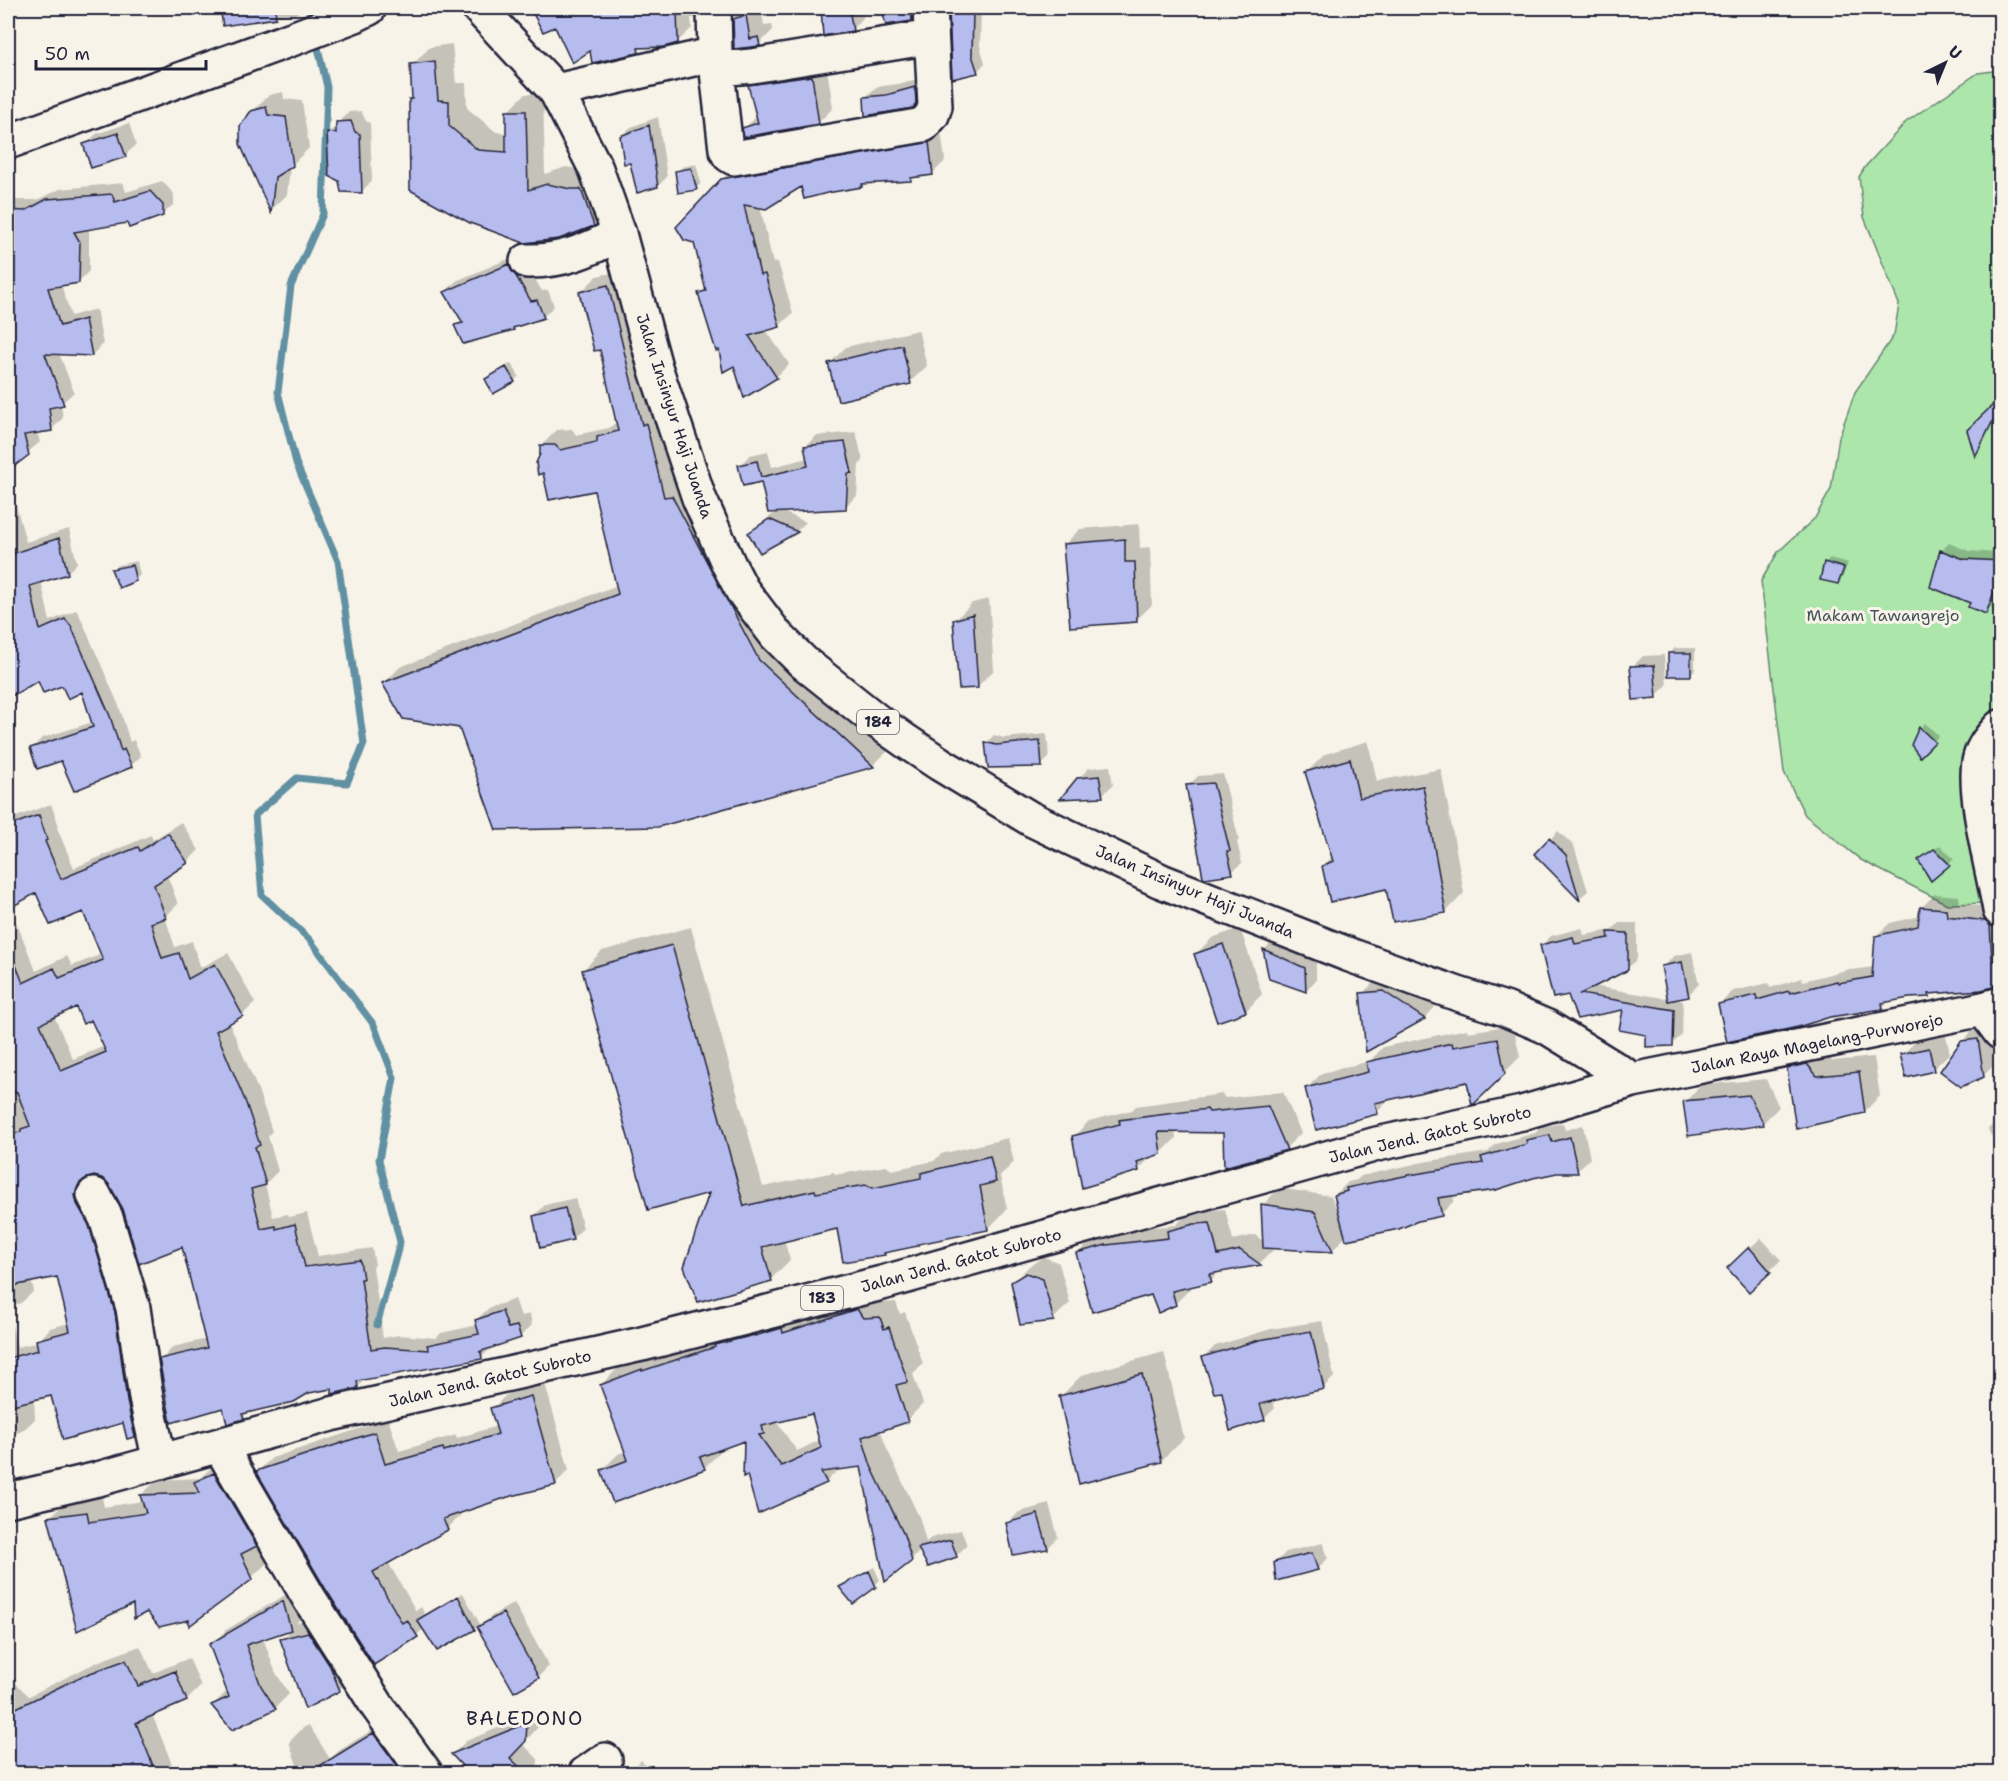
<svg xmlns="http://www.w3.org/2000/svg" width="2008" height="1781" font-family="'Shantell Sans',sans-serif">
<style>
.green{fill:#ace6aa;stroke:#678472;stroke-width:1.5}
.shadow{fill:#0003;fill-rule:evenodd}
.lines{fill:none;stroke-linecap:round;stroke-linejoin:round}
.stream{stroke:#6090a2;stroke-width:7}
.building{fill:#b6bcee;stroke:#22223b;stroke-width:1.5;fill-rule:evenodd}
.minor-casing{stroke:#22223b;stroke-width:38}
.major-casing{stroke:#22223b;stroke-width:38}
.minor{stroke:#f7f3e8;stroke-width:33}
.major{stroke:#f7f3e8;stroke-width:33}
.labels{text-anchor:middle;stroke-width:6;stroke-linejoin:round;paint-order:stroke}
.shield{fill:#f7f3e8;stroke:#62616f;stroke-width:1.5}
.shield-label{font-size:15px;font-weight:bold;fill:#22223b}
.street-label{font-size:16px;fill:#22223b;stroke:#f7f3e8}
.park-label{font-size:16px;fill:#445357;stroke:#f7f3e8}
.quarter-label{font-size:20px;letter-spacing:1.5px;fill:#22223b;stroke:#f7f3e8}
</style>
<rect width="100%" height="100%" fill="#f7f3e8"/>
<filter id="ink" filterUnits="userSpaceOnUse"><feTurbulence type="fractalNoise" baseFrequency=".0167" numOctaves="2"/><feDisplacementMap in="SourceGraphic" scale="12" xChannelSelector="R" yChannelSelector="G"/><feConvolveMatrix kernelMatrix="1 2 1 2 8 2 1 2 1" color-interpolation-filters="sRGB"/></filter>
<g filter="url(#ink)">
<path class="green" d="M2000,70V726L1995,732L1990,903L1947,904L1861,860L1805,815L1784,772L1761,581L1778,552L1815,518L1831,489L1839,437L1855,392L1894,335L1899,304L1864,217L1859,177L1865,167L1906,122L1978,73Z"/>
<path class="shadow" d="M222,8H303L296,14L224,24Z
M532,8H706L695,18H691L692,28L677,42L643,46L638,51L591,48L555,25L543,30Z
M734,8H761L764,25L772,24L773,30L759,44L735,47Z
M822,8H862L863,18L852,29L824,34Z
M883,8H922V9L911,20L887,24Z
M956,8H981L980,46L985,63L977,72L951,13Z
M452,44L456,83H466L467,108L496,132L507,133V112L525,94H543L545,174L566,167L590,171L611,207L593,224L548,239L411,100L414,97L412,65L430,47Z
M826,62L833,108L818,123L744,129L758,115L749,86L764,71Z
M926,77L924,95L913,106L865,98L876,87L898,84Z
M283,92L284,99L302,101L309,148L290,167L287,195L271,210L241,144L252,112L269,95Z
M361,111L366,121L370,123L372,181L361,192L329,133L349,112Z
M658,117L667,177L658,186L631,161L621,136L631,127Z
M129,123L136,145L125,155L85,145L96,134Z
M941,130L945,161L932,174L913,176L910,179L864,183L861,186L802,184L760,206L773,263L778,262L793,313L779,326L766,330L789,364L776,377L735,364L720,349L699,294L707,287L722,180L736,166Z
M696,164L701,183L696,188L677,172L682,167Z
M162,181L174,194V204L162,215L89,228V271L78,282L61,284L71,316L96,309L103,344L92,355L59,353L74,392L61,404L63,418L51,430L37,432L40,442L14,464L8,466V184L11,200H37L60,189L123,183L126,192Z
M520,254L542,291L548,290L554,306L543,317L516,326L513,328L456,326L462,319L445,292L456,281Z
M624,270L775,644L889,750L873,765L657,826L460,727L384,683L400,667L618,585L595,489L545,472L541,446L557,430L572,429L576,435L609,428L618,421L601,348L581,292L597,276Z
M918,330L927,366L910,382L830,363L846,347Z
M511,363L519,376L514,381L487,379Z
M2000,399V407L1980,450L1976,454Z
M856,432L863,461L859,465L857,496L845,507L781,511L806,522L797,531L760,551L749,533L759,524L778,511L762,480L739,466L750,455L768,451L772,467L808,458L805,447L816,436Z
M14,498L26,542L69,529L77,563L67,573L41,581L50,621L76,610L80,616L119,706L130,742L134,740L141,756L131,766L62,760L32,748L42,738L93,722L83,690L39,679L8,697V499Z
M1139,524L1140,548L1150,547L1152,605L1136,620L1065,544L1080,529Z
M1949,543L1969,551L2000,553V583L1993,605L1986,612L1941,551Z
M1830,558L1848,563L1843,577L1838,582L1825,563Z
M137,561L140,575L135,580L113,570L118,565Z
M989,599L994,670L977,687L955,620L972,603Z
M1675,648H1695V670L1690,675L1670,653Z
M1664,655L1667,685L1656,696L1632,667L1643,656Z
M1925,723L1939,736L1920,755L1913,745L1920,728Z
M1047,734L1049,758L1041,765L989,767L987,742L994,735L1004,738Z
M1368,741L1377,781L1441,769L1464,893L1446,912L1388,887L1323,866L1333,856L1307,772L1325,754Z
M1110,766L1113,785L1102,795L1078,779L1089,768Z
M1223,774L1239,840L1237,842L1242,863L1232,872L1188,786L1198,776Z
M51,804L59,826L57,828L74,868L151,835L153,840L181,822L199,850L187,862L167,875L178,904L165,917L175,947L192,941L200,968L228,953L255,1003L242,1015L229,1022L258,1090L272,1131L268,1136L278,1171L265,1184L273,1217L288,1214L289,1217L307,1213L318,1256L372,1248L375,1265L373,1267L383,1338L399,1335L436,1338L441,1333L478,1325L476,1320L489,1308L515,1299L521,1316L530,1314L532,1325L520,1337L494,1345L481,1358L366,1378L358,1387H333L309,1392L249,1411L243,1418L224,1406L161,1360L173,1347L207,1339L183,1245L124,1209L112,1185L104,1178L94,1175L89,1176L87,1181L147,1423L135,1436L125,1421L52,1394L34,1398L35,1419L22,1431L8,1436V1309L17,1347L38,1342L50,1328L69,1323L58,1276L31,1281L34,1291L21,1303L8,1307V1064L17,1060L8,1039V820ZM37,891L84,910L102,954L72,966L67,956L36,971L11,909L19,901ZM77,1005L92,1018L105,1046L73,1059L54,1016Z
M1558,831L1574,846L1588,891L1580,898L1536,854Z
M1940,845L1954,859L1931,879L1920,860Z
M1935,894L1959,896L1960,903L2000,909V985L1933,992L1930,996L1890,1000L1883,1008L1720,1004L1733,991L1769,983L1770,988L1802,978L1803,981L1850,969L1851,970L1874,967L1876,936L1890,923L1921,916V908Z
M1619,923H1637V959L1627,969L1593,986L1669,999L1663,967L1674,956L1692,952L1699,984L1688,995L1670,999L1683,1001L1682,1035L1672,1044L1648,1034L1625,1009L1569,993L1542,945L1551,936L1582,928L1584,935L1612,930Z
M691,927L763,1187L834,1172L835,1175L886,1166L892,1170L934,1161L941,1154L1008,1138L1014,1162L1000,1176L1007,1209L988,1229L919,1242L884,1253L838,1228L784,1240L790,1260L771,1279L712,1191L583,970L602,951Z
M1240,928L1262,994L1246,1011L1196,954L1212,938Z
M1275,939L1316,957V980L1306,990L1264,950Z
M1394,981L1435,1007L1425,1018L1367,1050L1362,994L1373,983Z
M1513,1025L1520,1057L1504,1073L1392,1097L1377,1112L1307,1088L1322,1073L1370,1061L1383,1047L1467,1029L1468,1032Z
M1989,1029L1994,1065L1983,1076L1962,1042L1973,1030Z
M1945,1032L1950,1053L1933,1069L1902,1055L1919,1038Z
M1823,1049L1832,1061L1874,1057L1880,1096L1864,1112L1789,1068L1805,1053Z
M1766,1079L1779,1107L1763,1123L1685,1102L1701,1085Z
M1283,1092L1301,1133L1286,1148L1224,1131L1175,1130L1176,1138L1161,1153L1152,1156L1138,1170L1074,1136L1089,1121L1132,1110L1136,1106L1222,1094L1225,1098Z
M2000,1118V1132L1991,1136L1988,1129Z
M1563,1123L1565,1130L1583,1125L1590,1158L1577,1171H1557L1453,1194L1454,1201L1441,1214L1346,1236L1332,1251L1276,1247L1260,1263L1221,1270L1211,1280L1190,1285L1191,1288L1175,1304L1077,1254L1092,1239L1122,1230L1176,1225L1184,1217L1211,1210L1225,1209L1233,1240L1255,1235L1264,1242L1263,1205L1279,1188L1331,1196L1337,1210L1339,1209L1335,1195L1348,1182L1357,1180L1361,1176L1423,1162L1488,1152L1496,1144L1535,1133L1541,1127Z
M575,1198L583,1228L572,1239L534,1216L545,1205Z
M1761,1238L1781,1260L1749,1290L1740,1257Z
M1044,1257L1059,1263L1070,1303L1053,1319L1013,1283L1029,1266Z
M873,1294L879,1303L896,1302L900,1314L905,1312L923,1364L913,1374L923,1404L907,1420L880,1429L887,1449L920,1519L926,1542L931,1538L961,1530L967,1545L956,1556L921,1550L911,1560L862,1465L840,1468L826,1482L759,1511L746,1439L718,1449L720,1452L704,1468L602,1470L618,1454L626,1451L601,1385L617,1369L658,1354ZM813,1413L820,1440L797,1451L776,1421Z
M1322,1321L1334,1377L1323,1388L1272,1400L1275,1408L1264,1419L1223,1390L1204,1357L1215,1346L1271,1329Z
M1164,1352L1184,1438L1162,1460L1080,1482L1060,1397L1082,1375Z
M545,1383L569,1470L555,1484L507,1495L459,1512L461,1515L447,1529L388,1562L416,1611L421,1607L425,1614L463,1593L481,1626L490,1617L514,1603L549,1666L538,1677L515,1690L478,1625L438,1649L424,1628L417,1635L374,1663L258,1471L272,1458L388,1419L399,1451L456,1435L457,1438L497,1426L492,1409L506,1395Z
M230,1458L258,1543L268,1562L252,1577L190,1623L191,1618L147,1610L134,1601L50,1517L66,1502L102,1497L104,1507L143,1501L141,1495L157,1480L200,1478L212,1467Z
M1049,1504L1058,1537L1048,1548L1014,1553L1008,1523L1019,1512Z
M1323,1543L1328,1558L1317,1569L1275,1563L1286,1552Z
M874,1567L880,1580L875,1585L841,1587L846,1583Z
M297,1588L305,1614L296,1623L325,1616L356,1674L339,1690L282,1639L293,1628L263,1638L275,1671L289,1694L275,1708L213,1705L228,1690L211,1645L226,1630Z
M140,1646L153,1673L189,1658L201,1686L187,1700L152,1714L176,1774H8V1676L29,1696L97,1662Z
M540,1711L539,1726L523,1744L538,1759L537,1774H468L469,1771L453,1754L466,1741Z
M388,1720L422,1774H300L289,1742L303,1728L309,1725L330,1759L340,1750Z
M641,1760L653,1774H626Z"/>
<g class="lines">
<path class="stream" d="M308,8L312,23
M316,39L327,87L323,214L291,286L278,392L296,463L338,561L364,744L347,783L297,778L255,815L262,895L310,940L374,1025L394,1078L379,1160L400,1242L377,1325"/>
</g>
<path class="building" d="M220,8H275L276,18L223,26Z
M530,8H677L678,43L664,47L638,48L639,53L592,63L590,51L572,63L555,27L543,32Z
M821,8H849L853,31L823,36Z
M881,8H912V21L886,25Z
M955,10L973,13L972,55L978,73L952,79L949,12Z
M746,15L750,39L758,37L760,46L734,49L733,19Z
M435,61L438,100L449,101V126L478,150L506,152V111H526L528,190L547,184L571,189H581L594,226L559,239L524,243L470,223L410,190L409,99H412L410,64Z
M812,76L819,124L744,137L742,128L758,123L748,85Z
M915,87L916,103L913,108L865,116L864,97L886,95Z
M266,107L268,115L286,117L293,166L275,177L271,213L240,144V126L251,111Z
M351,121L355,132L360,134L362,193L341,192L339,181L329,176L327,132L336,133V122Z
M649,125L658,187L637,193L630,163L624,164L620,136Z
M118,133L126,157L91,168L83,144Z
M929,142L933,175L911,178V181L862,184V187L827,193L804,199L801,187L766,209L744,205L760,275L765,274L780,327L749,336L777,378L744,398L734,366L723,372L719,350L716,351L698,293L706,291L694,243L684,240L676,227L721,179Z
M691,168L697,190L678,193L675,171Z
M150,191L163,205V216L129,228L127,223L74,232L80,242L79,283L48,288L60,326L85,319L92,356L45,354L64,405L49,408L52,431L24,435L29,455L8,471V210L25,211L47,199L112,194L115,202Z
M509,264L511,270L516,276L531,301L537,300L544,318L513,328L514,330L463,344L454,325L463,323L444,292Z
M608,285L642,425L646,423L664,497L672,496L759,660L874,767L658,827L496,830L459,728L403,719L382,683L618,594L594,491L549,500L543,473L538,475L536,463L540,454V445H555L560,450L597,442V437L618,431L600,350L594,351L579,292Z
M902,345L911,384L838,401L828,363Z
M506,367L515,382L493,394L485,379Z
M2001,397V404L1975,457L1967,430Z
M845,442L852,473L848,474L846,509L768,513L761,482L743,486L738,465L757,461L761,477L808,466L804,446Z
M769,519L798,532L760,553L748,533Z
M59,538L68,574L30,586L40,630L65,619L71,626L110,716L121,751L124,749L132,767L74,791L61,761L37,769L30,748L93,727L82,692L68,699L62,686L43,693L38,681L8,698V644L13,642L12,614L8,610V555Z
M1125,539V562H1135L1137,622L1070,627L1063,544Z
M1940,550L1964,559L2001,561V572L1986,614L1968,607L1970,603L1930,587Z
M1824,562L1844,568L1838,584L1820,580Z
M132,565L136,581L119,588L111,569Z
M973,614L978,688L959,689L953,620Z
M1668,653H1691V676H1668Z
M1654,665L1657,698L1633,700L1630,666Z
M1919,727L1935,742L1920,757L1911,745Z
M1040,741L1042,767L988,768L985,742L996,745Z
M1350,759L1359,798L1423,786L1446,913L1393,922L1386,889L1330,902L1322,866L1333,861L1305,772Z
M1099,776L1103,797L1060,799L1077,778Z
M1213,783L1230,851H1227L1233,874L1205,878L1203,877L1186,785Z
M39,815L47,840L45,841L61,879L138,847L140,851L168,833L188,863L154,885L166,918L151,923L162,958L179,953L188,979L215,964L243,1016L216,1031L246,1103L260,1145L255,1147L266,1185L251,1189L261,1229L276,1226V1229L295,1224L305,1267L360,1260L363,1279H361L371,1349L385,1347L429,1350L427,1345L479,1334L475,1320L502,1311L508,1328L517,1326L521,1338L479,1352H481L482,1359L357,1381L358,1388L332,1394V1389L309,1393L294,1402L242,1414L244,1419L227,1424L223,1408L171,1423L159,1359L207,1348L182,1247L139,1264L123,1209L110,1186L104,1179L94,1176L85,1179L79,1184L75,1195L77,1204L89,1225L115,1312L127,1401L135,1437L127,1439L123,1423L63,1440L51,1396L8,1406V1358L38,1350L36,1340L70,1331L57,1277L8,1287V1134L21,1132V1129L30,1126L17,1092L8,1095V945L23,983L54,968L59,978L103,960L83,912L50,925L36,893L8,909V826ZM76,1007L83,1024L91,1020L106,1052L61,1071L40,1024Z
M1549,838L1566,855L1580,901L1534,854Z
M1934,849L1950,865L1931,881L1918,860Z
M1920,907L1946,909L1947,916L1985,921L1990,925L1992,961L2001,959V986L1981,990L1929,994L1930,997L1909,998L1882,1003L1883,1009L1830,1017L1798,1027L1727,1042L1718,1004L1756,995L1757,1000L1789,991L1790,993L1837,981L1838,983L1872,977L1875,936L1918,926Z
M1608,932L1628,933V970L1580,994L1674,1010L1673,1046L1646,1047V1035L1619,1030L1623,1010L1577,1019L1568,995L1553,998L1540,945L1573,937L1575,944L1609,938Z
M1223,944L1246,1012L1217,1022L1194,954Z
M672,945L744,1206L815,1190L816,1193L866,1185L873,1188L921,1178V1173L990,1156L996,1182L980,1186L988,1230L918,1244V1246L884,1253L885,1255L843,1262L837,1229L762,1247L772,1281L698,1302L684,1267L709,1193L648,1210L582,970Z
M1263,949L1305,968L1306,992L1269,979Z
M1682,962L1689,997L1668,1001L1661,966Z
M1383,991L1425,1019L1366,1052L1360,993Z
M1498,1039L1505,1074L1474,1104L1472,1105L1467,1082L1375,1103L1378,1114L1316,1130L1305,1088L1368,1072L1366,1062L1452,1043L1453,1047Z
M1978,1039L1984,1077L1961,1087L1940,1071L1961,1041Z
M1929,1048L1934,1071L1906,1078L1900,1054Z
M1807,1064L1817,1076L1859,1072L1865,1113L1796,1129L1787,1068Z
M1749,1095L1764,1125L1688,1136L1683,1101Z
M1268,1106L1287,1150L1224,1167L1223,1133L1158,1132L1161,1154L1137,1162L1139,1171L1082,1188L1072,1136L1120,1124L1119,1120L1207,1109L1209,1112Z
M1550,1135L1552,1142L1570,1137L1578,1173H1557L1533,1178L1496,1190L1438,1198L1442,1216L1418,1221L1399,1229L1346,1240L1334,1195L1347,1191L1346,1188L1409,1175L1483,1163L1481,1157L1527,1144L1526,1140Z
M1261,1204L1315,1212L1333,1252L1263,1248Z
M565,1208L573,1240L540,1248L533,1216Z
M1210,1223L1218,1255L1240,1250L1261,1265L1209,1274L1212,1282L1172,1291L1176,1305L1158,1313L1151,1295L1092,1312L1076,1253L1106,1245L1168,1238L1167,1231L1194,1224Z
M1749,1247L1771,1272L1749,1292L1727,1268Z
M1026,1273L1043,1279L1054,1321L1020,1325L1011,1282Z
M857,1309L863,1318L880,1317L884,1329L889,1327L908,1382L896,1385L908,1422L862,1437L871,1466L904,1535L912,1561L885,1582L861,1467L821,1472L827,1483L758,1514L747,1475L743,1477L744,1441L700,1457L705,1469L613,1503L601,1470L628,1460L600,1385L642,1369V1371L715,1347L714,1345L755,1335V1336L782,1328L783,1333ZM812,1414L821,1448L781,1466L759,1435L764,1434L762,1426Z
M1311,1331L1324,1389L1260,1404L1265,1420L1230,1431L1222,1392L1214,1393L1202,1357L1259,1340Z
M1142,1374L1162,1462L1079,1484L1059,1396Z
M531,1396L556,1485L508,1497L443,1519L448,1530L373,1572L402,1623L407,1620L418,1637L374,1665L325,1588L256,1471L375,1432L385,1464L443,1448L444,1451L498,1434L490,1408Z
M214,1473L257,1546L241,1554L253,1579L189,1626V1620L159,1627L147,1612L134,1619L133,1604L77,1631L48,1517L87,1512L89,1522L146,1513L140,1495L199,1493L194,1482Z
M1038,1514L1048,1549L1013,1555L1006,1523Z
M951,1540L957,1557L928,1567L918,1548Z
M1312,1553L1318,1570L1276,1581L1274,1562Z
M869,1571L876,1587L853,1604L839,1587Z
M458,1596L475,1630L437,1651L417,1620Z
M283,1601L291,1630L246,1645L261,1686L276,1709L232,1730L211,1705L229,1697L209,1644Z
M503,1613L539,1678L514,1692L477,1627Z
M308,1632L330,1666L340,1691L305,1709L280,1639Z
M126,1660L138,1686L175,1671L187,1701L136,1723L156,1773H8V1712L82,1676Z
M527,1723L526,1741L510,1758L526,1773H469L451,1754Z
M373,1733L403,1773H308Z"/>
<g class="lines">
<defs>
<path id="minor" d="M714,8L715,54L726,149L729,155L734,158L923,125L932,115L935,106L930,8
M717,69L752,66L931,37
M556,91L715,54
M527,261C561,262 589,250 619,234
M2000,727C1992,736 1983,746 1980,758C1971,788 1994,875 2000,910
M1983,1009L2000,1032
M94,1195L106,1218L133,1308L146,1398L160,1462
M220,1446L309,1598L378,1707L426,1774
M585,1774L605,1760"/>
<path id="major" d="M479,8L556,91L596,169L619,234L655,367L699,498L729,565L742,590L776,635L803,662L877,721L907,742L940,764L1031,819L1161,881L1347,954L1458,994L1505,1009L1547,1027L1633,1080
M8,142L300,36L355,15L369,8
M8,1500L98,1479L331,1414L642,1344L882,1283L1377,1144L1522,1113L1633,1080L1983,1009L2000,1004"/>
</defs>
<use href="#minor" class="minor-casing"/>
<use href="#major" class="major-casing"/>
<use href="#minor" class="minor"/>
<use href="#major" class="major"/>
</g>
</g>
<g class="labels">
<g class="shield">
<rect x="857" y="710" width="42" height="24" rx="4.5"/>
<rect x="801" y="1286" width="42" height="24" rx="4.5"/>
</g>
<g class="shield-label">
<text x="878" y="727">184</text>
<text x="822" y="1303">183</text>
</g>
<g class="street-label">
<text transform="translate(675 416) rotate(72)" y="6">Jalan Insinyur Haji Juanda</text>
<text transform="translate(1195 891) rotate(23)" y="6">Jalan Insinyur Haji Juanda</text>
<text transform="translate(1817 1043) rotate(-11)" y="6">Jalan Raya Magelang-Purworejo</text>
<text transform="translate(1430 1134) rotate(-13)" y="6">Jalan Jend. Gatot Subroto</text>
<text transform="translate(961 1260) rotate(-15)" y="6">Jalan Jend. Gatot Subroto</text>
<text transform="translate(490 1378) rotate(-13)" y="6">Jalan Jend. Gatot Subroto</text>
</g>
<g class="park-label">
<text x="1883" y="621">Makam Tawangrejo</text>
</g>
<g class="quarter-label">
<text x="525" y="1725">BALEDONO</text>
</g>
</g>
<rect width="2008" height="1781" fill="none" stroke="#f7f3e8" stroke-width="30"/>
<rect x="15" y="15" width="1978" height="1751" fill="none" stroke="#22223b" stroke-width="2" filter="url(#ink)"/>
<g transform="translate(1945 63) rotate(43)" stroke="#f7f3e8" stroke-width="4.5" paint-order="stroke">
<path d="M0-4.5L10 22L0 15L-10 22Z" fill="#22223b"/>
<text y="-9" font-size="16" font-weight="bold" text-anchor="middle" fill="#22223b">U</text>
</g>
<path d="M36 60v9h170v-9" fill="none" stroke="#22223b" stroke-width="3"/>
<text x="45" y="60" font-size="18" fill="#22223b" stroke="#f7f3e8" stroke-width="4.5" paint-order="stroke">50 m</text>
</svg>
